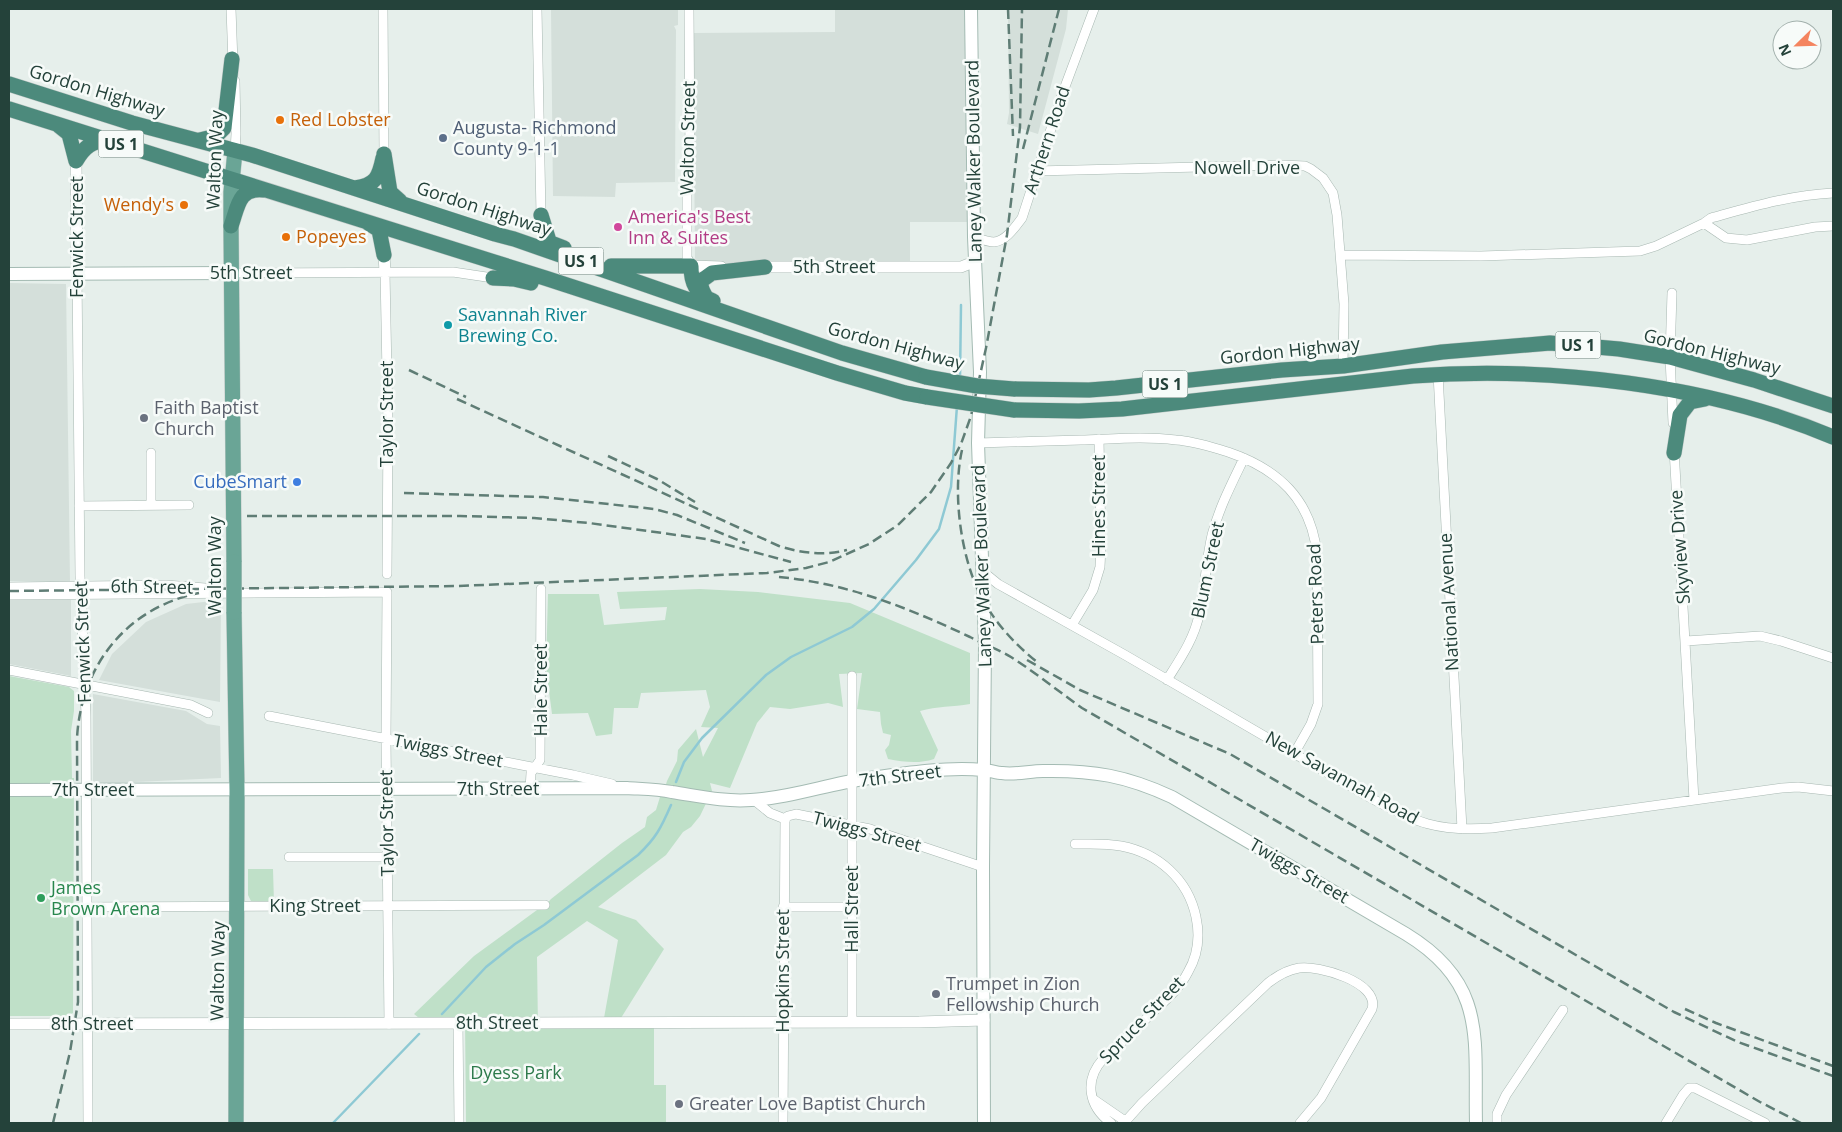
<svg xmlns="http://www.w3.org/2000/svg" width="1842" height="1132" font-family="'Open Sans',sans-serif">
<style>
.built{fill:#d4dfda}
.green{fill:#bfe0c8}
.lines{fill:none;stroke-linecap:round;stroke-linejoin:round}
.stream{stroke:#8ec9d4;stroke-width:2.5}
.minor-casing{stroke:#a8b8b2;stroke-width:10}
.tertiary-casing{stroke:#a8b8b2;stroke-width:12}
.secondary-casing{stroke:#a4bbb3;stroke-width:14}
.primary-casing{stroke:#c2cac8;stroke-width:16}
.trunk-casing{stroke:#c2cac8;stroke-width:16}
.minor{stroke:#fff;stroke-width:9}
.tertiary{stroke:#fff;stroke-width:11}
.secondary{stroke:#fff;stroke-width:12}
.primary{stroke:#6aa596;stroke-width:15}
.trunk{stroke:#4c8a7c;stroke-width:15}
.rail{stroke:#5f7d75;stroke-width:2.5;stroke-dasharray:10 5;stroke-linecap:butt}
.primary-bridge-casing{stroke:#c2cac8;stroke-width:16;stroke-linecap:butt}
.trunk-bridge-casing{stroke:#c2cac8;stroke-width:16;stroke-linecap:butt}
.primary-bridge{stroke:#6aa596;stroke-width:15}
.trunk-bridge{stroke:#4c8a7c;stroke-width:15}
.food-dot{fill:#e8710a;stroke:#f7fbf9;stroke-width:2}
.service-dot{fill:#5c6f8a;stroke:#f7fbf9;stroke-width:2}
.hotel-dot{fill:#d1479c;stroke:#f7fbf9;stroke-width:2}
.culture-dot{fill:#0f9aa8;stroke:#f7fbf9;stroke-width:2}
.worship-dot{fill:#6b7280;stroke:#f7fbf9;stroke-width:2}
.shop-dot{fill:#3f7fe0;stroke:#f7fbf9;stroke-width:2}
.leisure-dot{fill:#2e9e5b;stroke:#f7fbf9;stroke-width:2}
.labels{text-anchor:middle;stroke-width:5;stroke-linejoin:round;paint-order:stroke}
.shield{fill:#f7fbf9;stroke:#637a73;stroke-width:1}
.shield-label{font-size:16px;font-weight:bold;fill:#24423a}
.street-label{font-size:18px;fill:#24423a;stroke:#f7fbf9}
.food-label{font-size:18px;fill:#c56008;stroke:#f7fbf9;text-anchor:start}
.service-label{font-size:18px;fill:#4e5e75;stroke:#f7fbf9;text-anchor:start}
.hotel-label{font-size:18px;fill:#b23c85;stroke:#f7fbf9;text-anchor:start}
.culture-label{font-size:18px;fill:#0d838f;stroke:#f7fbf9;text-anchor:start}
.worship-label{font-size:18px;fill:#5b616d;stroke:#f7fbf9;text-anchor:start}
.shop-label{font-size:18px;fill:#366cbe;stroke:#f7fbf9;text-anchor:end}
.leisure-label{font-size:18px;fill:#27864d;stroke:#f7fbf9;text-anchor:start}
.park-label{font-size:18px;fill:#2d7a4b;stroke:#f7fbf9}
</style>
<rect width="100%" height="100%" fill="#e6efeb"/>
<path class="built" d="M551,9H678V25L674,26L676,30L675,182L616,183L615,197L553,196Z
M835,9H967L968,222H910V262L699,263L696,261L695,258L693,33L835,32Z
M1008,9H1068L1066,29L1038,134L1007,124L1009,113Z
M9,283L66,284L70,582L9,581Z
M9,600H71V676L9,664Z
M221,600L220,702L99,680L112,654L146,622L186,604Z
M93,694L186,711L207,724L220,726L221,778L93,784Z"/>
<path class="green" d="M700,589L758,592L850,603L970,653V704C953,707 937,706 920,711L938,750L934,759C919,764 904,762 888,759L885,750L889,745L891,735L883,733L881,724L880,712L857,709L862,673L839,674L843,707L828,703L790,709L770,707L757,723L730,788L710,783L712,791L700,816L691,827L683,832L666,855L598,907L636,920L664,949L621,1018H604L618,940L587,921L537,957L538,1028L654,1027V1085H666V1123H466L465,1018H419L414,1014L474,956L537,910L543,908L551,899L622,843L645,827L647,817L656,810L660,797H662L667,781L677,761L678,750L696,729L703,757L718,728L701,727L710,707L706,690L641,693L638,708H614L612,734L596,736L588,713L552,714L546,668L548,594H599L604,625L665,620L667,607L620,609L617,592Z
M9,676L69,687L74,691V711L71,731L72,778H74L73,1013L67,1016H9Z
M248,869H273L274,903L251,901L248,895Z"/>
<g class="lines">
<path class="stream" d="M960,378L961,305
M676,782L684,762L702,738L766,675L791,657L852,627L874,609L916,560L939,529L951,487L957,406
M442,1014L486,967L515,944L544,925L638,855C656,838 661,828 671,805
M333,1123L419,1034"/>
<defs>
<path id="minor" d="M231,9L233,63
M383,9L384,154
M537,9L541,215
M689,9L690,161L687,195V257L691,266
M235,151L236,134L235,81
M1036,171L1282,165L1305,166L1311,169L1323,178L1333,193L1337,215L1344,304L1343,366
M1704,223L1726,238L1747,240L1815,227L1833,226
M974,237C980,239 988,242 994,242C1006,241 1015,227 1022,218L1063,92L1094,9
M1341,255L1481,256L1640,251L1656,246L1704,223L1711,218C1751,207 1791,195 1833,193
M385,272L388,425L387,574
M232,273L453,272L493,278
M77,274L80,576L86,715L88,1123
M1672,293L1670,357L1673,423
M1438,374L1462,829
M978,443C1012,442 1047,441 1081,440C1113,439 1145,436 1176,440C1194,441 1211,447 1228,452C1278,469 1311,499 1317,554L1318,704L1311,724L1294,754
M1674,449L1694,800
M151,453V505
M79,506L189,505
M982,571L998,584L1125,655L1369,797C1416,823 1437,832 1492,828L1782,788L1798,787L1833,791
M9,587L166,585L205,588
M9,595L387,592L386,740L389,1024
M1072,625L1093,590L1100,567L1101,546L1099,439
M1686,641L1760,636L1781,641L1833,658
M9,670L191,705L208,713
M1167,680C1180,659 1194,639 1199,615C1205,589 1206,561 1212,535C1219,508 1232,483 1244,458
M269,716L573,775L612,784
M530,789L531,773L540,760L541,589
M754,800L770,813L785,819L788,816L796,814L870,829L983,867
M1075,844C1090,844 1106,843 1121,846C1158,853 1188,879 1196,917C1200,936 1198,955 1188,972C1180,988 1166,1000 1153,1012C1137,1028 1120,1044 1103,1059C1084,1080 1088,1106 1111,1123
M289,857H387
M86,907L545,905
M783,907H852
M852,1022V676
M458,1023L459,1123
M1093,1099L1125,1121
M783,1123L785,819
M1124,1123L1142,1103L1268,983C1277,976 1287,970 1299,968C1318,965 1380,982 1372,1009L1321,1098L1300,1123
M1497,1123V1114L1506,1095L1563,1010
M1666,1123L1683,1095L1689,1088H1695L1765,1123"/>
<path id="tertiary" d="M76,161L77,274
M384,255L385,272
M691,266L721,267
M757,267H961L976,261
M9,1024L919,1022L984,1020"/>
<path id="secondary" d="M971,9L974,237L980,372L978,443L985,645L983,867L984,1123
M9,274L232,273
M9,790L627,788C642,789 657,789 672,792C699,796 724,802 751,800C789,798 825,785 863,779C898,774 948,766 983,770C990,770 996,773 1002,773C1016,775 1030,771 1043,771C1093,770 1127,776 1172,797L1406,934C1488,984 1474,1039 1476,1123"/>
<path id="primary" d="M234,562L231,226V192L235,151
M234,612L237,790L236,1123"/>
<path id="trunk" d="M9,84L132,123L252,155L495,234L514,239L842,353L926,377
M9,109L545,278L837,373L905,393L927,397
M59,126L69,134L76,161
M200,140L216,136L224,128L232,59
M384,154L390,192L400,201
M76,161C84,147 93,140 108,141
M355,188C376,185 379,177 383,158
M541,215L549,241L551,243L564,248
M368,223L379,230L384,255
M231,226C238,207 238,187 264,190
M611,266H691C691,283 696,294 713,301
M493,278L514,279L531,283
M706,297C703,292 700,288 701,281L712,273L765,267
M1014,389L1089,390L1116,388L1282,370L1343,366L1442,352L1550,343L1619,349L1670,357L1754,380L1833,406
M1014,410L1079,411L1122,409L1413,376C1549,366 1708,384 1833,437
M1674,453L1680,415L1690,402L1705,399"/>
</defs>
<use href="#minor" class="minor-casing"/>
<use href="#tertiary" class="tertiary-casing"/>
<use href="#secondary" class="secondary-casing"/>
<use href="#primary" class="primary-casing"/>
<use href="#trunk" class="trunk-casing"/>
<use href="#minor" class="minor"/>
<use href="#tertiary" class="tertiary"/>
<use href="#secondary" class="secondary"/>
<use href="#primary" class="primary"/>
<use href="#trunk" class="trunk"/>
<path class="rail" d="M1008,9L1013,136
M1023,149L1059,9
M409,370L466,397
M457,399L779,546C801,553 824,556 847,550
M962,450C952,494 961,562 984,602C998,626 1016,645 1037,662
M608,456L657,479L695,502
M404,493L543,497L654,509L677,515L745,543
M247,516H460L534,518L589,523L706,539L791,562
M779,577C846,583 909,608 970,637C983,644 998,649 1011,657C1036,673 1058,691 1082,708L1569,991L1760,1102L1801,1123
M9,591L459,586L767,573L806,568L829,562L869,544L898,525L931,492L951,463L961,444L971,416L986,348L1007,235L1020,127L1022,9
M1027,660L1080,690L1230,754L1674,1012L1738,1042L1833,1076
M1685,1009L1716,1023L1833,1066
M53,1123L70,1052L78,1002L77,738C81,666 126,608 199,593"/>
<defs>
<path id="primary-bridge" d="M234,562V612"/>
<path id="trunk-bridge" d="M926,377L977,386L1014,389
M927,397L1014,410"/>
</defs>
<use href="#primary-bridge" class="primary-bridge-casing"/>
<use href="#trunk-bridge" class="trunk-bridge-casing"/>
<use href="#primary-bridge" class="primary-bridge"/>
<use href="#trunk-bridge" class="trunk-bridge"/>
</g>
<g class="food-dot">
<circle cx="280" cy="120" r="5"/>
<circle cx="184" cy="205" r="5"/>
<circle cx="286" cy="237" r="5"/>
</g>
<circle class="service-dot" cx="443" cy="138" r="5"/>
<circle class="hotel-dot" cx="618" cy="227" r="5"/>
<circle class="culture-dot" cx="448" cy="325" r="5"/>
<g class="worship-dot">
<circle cx="144" cy="418" r="5"/>
<circle cx="936" cy="994" r="5"/>
<circle cx="679" cy="1104" r="5"/>
</g>
<circle class="shop-dot" cx="297" cy="482" r="5"/>
<circle class="leisure-dot" cx="41" cy="898" r="5"/>
<g class="labels">
<g class="shield">
<rect x="98.5" y="130.5" width="45" height="27" rx="4"/>
<rect x="558.5" y="247.5" width="45" height="27" rx="4"/>
<rect x="1555.5" y="331.5" width="45" height="27" rx="4"/>
<rect x="1142.5" y="370.5" width="45" height="27" rx="4"/>
</g>
<g class="shield-label">
<text x="121" y="150">US 1</text>
<text x="581" y="267">US 1</text>
<text x="1578" y="351">US 1</text>
<text x="1165" y="390">US 1</text>
</g>
<g class="street-label">
<text transform="translate(97 91) rotate(17)" y="6">Gordon Highway</text>
<text transform="translate(688 138) rotate(-89)" y="6">Walton Street</text>
<text transform="translate(1047 140) rotate(-72)" y="6">Arthern Road</text>
<text transform="translate(215 160) rotate(-88)" y="6">Walton Way</text>
<text transform="translate(974 161) rotate(-91)" y="6">Laney Walker Boulevard</text>
<text x="1247" y="174">Nowell Drive</text>
<text transform="translate(484 209) rotate(18)" y="6">Gordon Highway</text>
<text transform="translate(77 237) rotate(-90)" y="6">Fenwick Street</text>
<text x="834" y="273">5th Street</text>
<text x="251" y="279">5th Street</text>
<text transform="translate(896 346) rotate(15)" y="6">Gordon Highway</text>
<text transform="translate(1290 351) rotate(-6)" y="6">Gordon Highway</text>
<text transform="translate(1712 352) rotate(14)" y="6">Gordon Highway</text>
<text transform="translate(387 414) rotate(-90)" y="6">Taylor Street</text>
<text transform="translate(1099 506) rotate(-90)" y="6">Hines Street</text>
<text transform="translate(1680 547) rotate(-94)" y="6">Skyview Drive</text>
<text transform="translate(215 566) rotate(-90)" y="6">Walton Way</text>
<text transform="translate(982 566) rotate(-92)" y="6">Laney Walker Boulevard</text>
<text transform="translate(1208 570) rotate(-78)" y="6">Blum Street</text>
<text transform="translate(152 587) rotate(1)" y="6">6th Street</text>
<text transform="translate(1316 594) rotate(-92)" y="6">Peters Road</text>
<text transform="translate(1449 602) rotate(-93)" y="6">National Avenue</text>
<text transform="translate(83 642) rotate(-92)" y="6">Fenwick Street</text>
<text transform="translate(541 690) rotate(-90)" y="6">Hale Street</text>
<text transform="translate(448 751) rotate(11)" y="6">Twiggs Street</text>
<text transform="translate(900 776) rotate(-7)" y="6">7th Street</text>
<text transform="translate(1342 778) rotate(29)" y="6">New Savannah Road</text>
<text x="498" y="795">7th Street</text>
<text x="93" y="796">7th Street</text>
<text transform="translate(387 823) rotate(-91)" y="6">Taylor Street</text>
<text transform="translate(867 832) rotate(15)" y="6">Twiggs Street</text>
<text transform="translate(1299 871) rotate(30)" y="6">Twiggs Street</text>
<text x="315" y="912">King Street</text>
<text transform="translate(852 909) rotate(-90)" y="6">Hall Street</text>
<text transform="translate(218 971) rotate(-89)" y="6">Walton Way</text>
<text transform="translate(783 971) rotate(-90)" y="6">Hopkins Street</text>
<text transform="translate(1142 1020) rotate(-46)" y="6">Spruce Street</text>
<text x="497" y="1029">8th Street</text>
<text x="92" y="1030">8th Street</text>
</g>
<g class="food-label">
<text x="290" y="126">Red Lobster</text>
<text x="174" y="211" text-anchor="end">Wendy's</text>
<text x="296" y="243">Popeyes</text>
</g>
<g class="service-label">
<text x="453" y="134">Augusta- Richmond<tspan x="453" dy="21">County 9-1-1</tspan></text>
</g>
<g class="hotel-label">
<text x="628" y="223">America's Best<tspan x="628" dy="21">Inn &amp; Suites</tspan></text>
</g>
<g class="culture-label">
<text x="458" y="321">Savannah River<tspan x="458" dy="21">Brewing Co.</tspan></text>
</g>
<g class="worship-label">
<text x="154" y="414">Faith Baptist<tspan x="154" dy="21">Church</tspan></text>
<text x="946" y="990">Trumpet in Zion<tspan x="946" dy="21">Fellowship Church</tspan></text>
<text x="689" y="1110">Greater Love Baptist Church</text>
</g>
<g class="shop-label">
<text x="287" y="488">CubeSmart</text>
</g>
<g class="leisure-label">
<text x="51" y="894">James<tspan x="51" dy="21">Brown Arena</tspan></text>
</g>
<g class="park-label">
<text x="516" y="1079">Dyess Park</text>
</g>
</g>
<rect width="1842" height="1132" fill="none" stroke="#24423a" stroke-width="20"/>
<g transform="translate(1797 45) rotate(247)"><circle r="24" fill="#f7fbf9" stroke="#a3b1ad"/>
<path d="M0-4L9 19L0 12L-9 19Z" fill="#f4845f"/>
<text y="-8" font-size="14" font-weight="bold" text-anchor="middle" fill="#24423a">N</text>
</g>
</svg>
